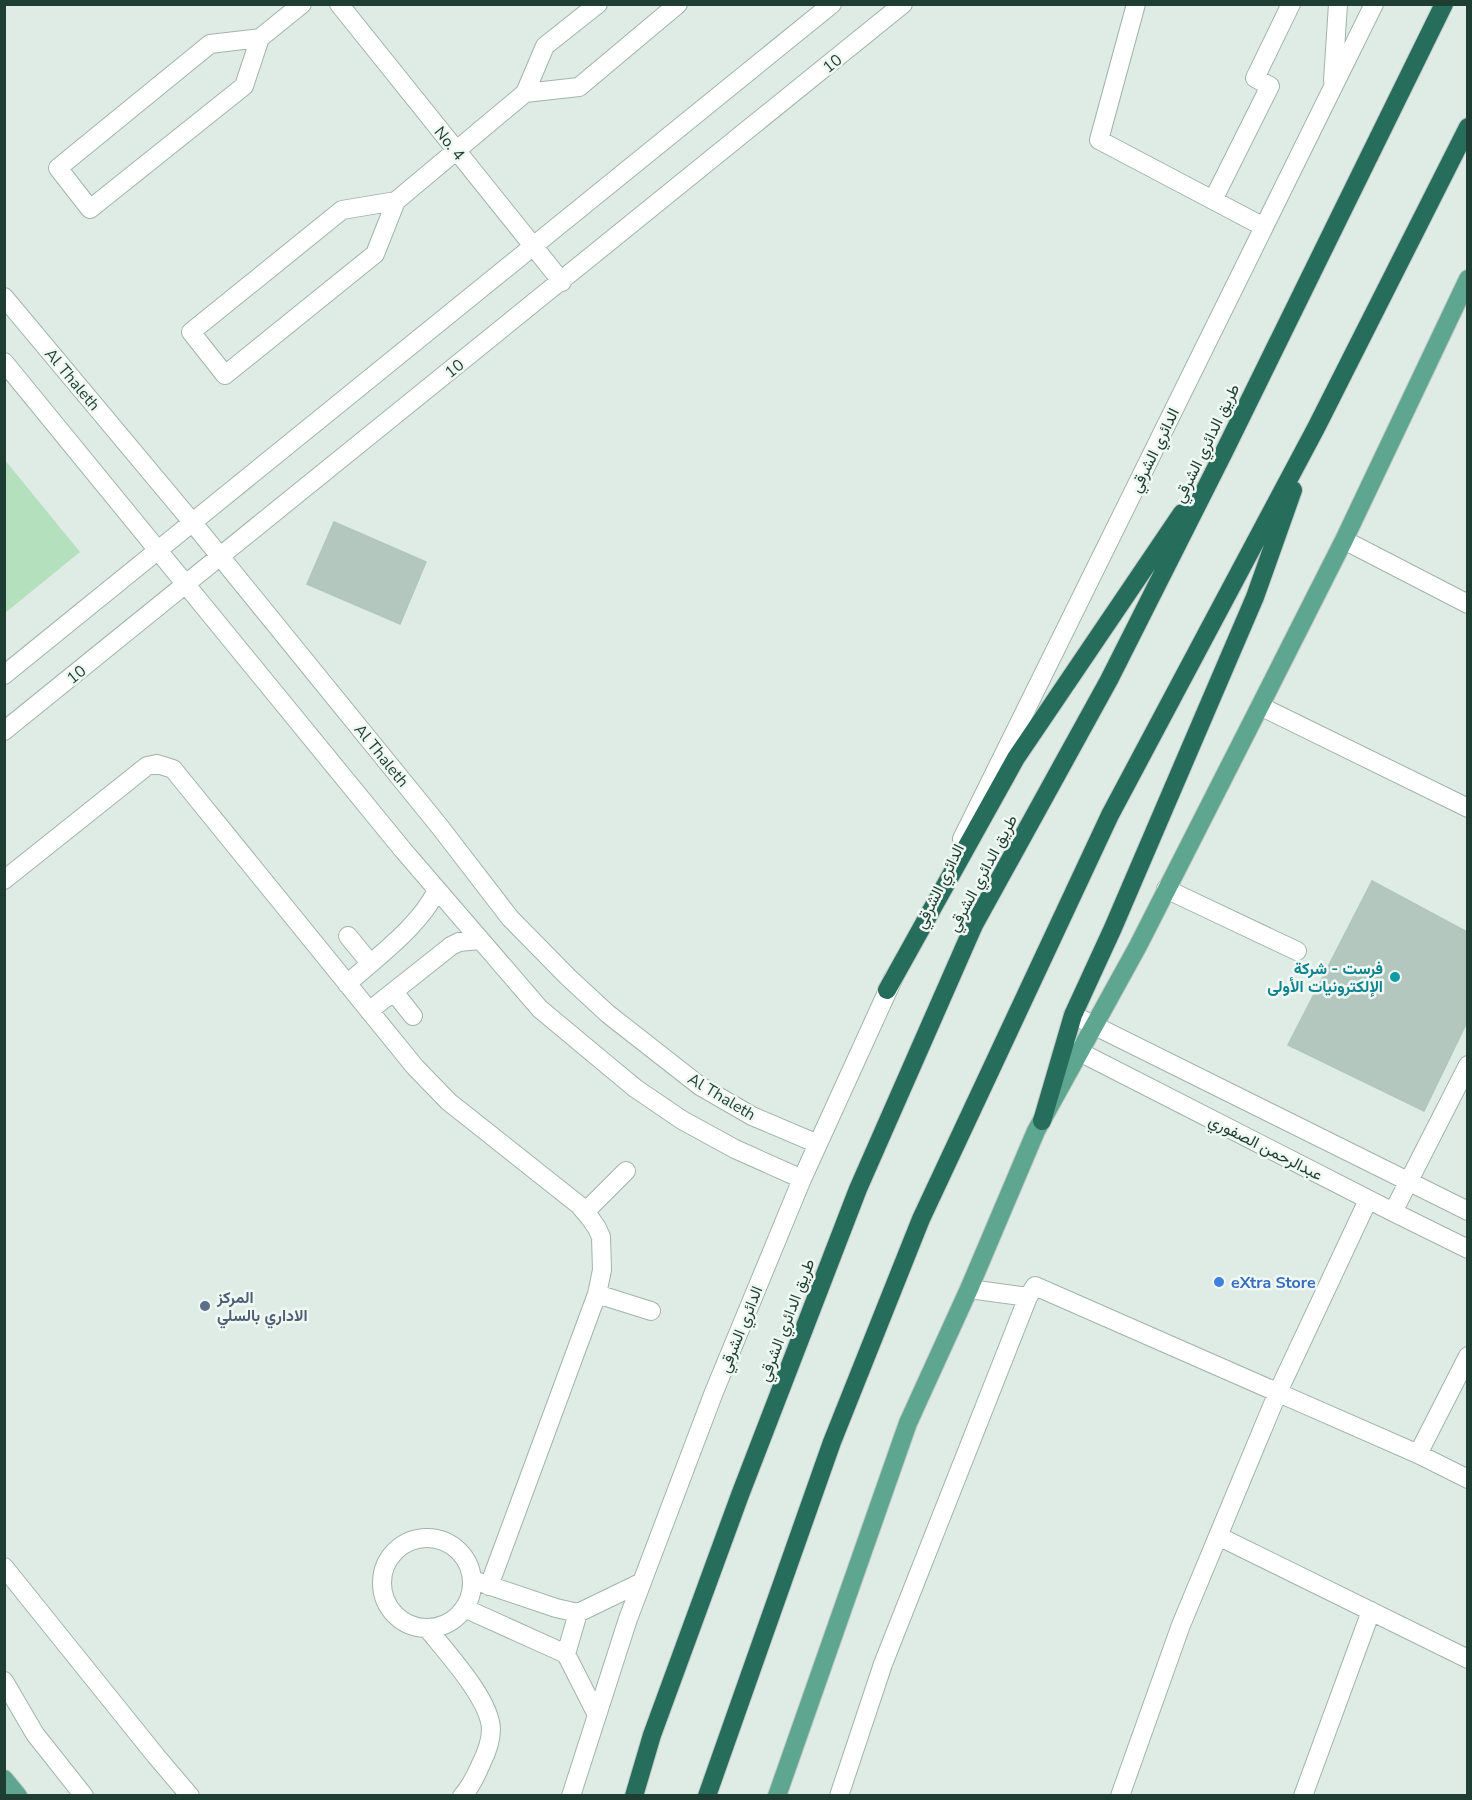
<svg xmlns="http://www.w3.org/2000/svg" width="1472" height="1800" font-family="'Nunito Sans',Vazirmatn,sans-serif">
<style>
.green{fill:#b5e0be}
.building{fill:#b4c7be;stroke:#b1c6bc;stroke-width:1.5}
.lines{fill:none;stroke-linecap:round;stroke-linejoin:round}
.minor-casing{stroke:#a1b4ac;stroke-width:20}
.major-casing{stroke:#c0c9c6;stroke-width:20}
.highway-casing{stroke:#c0c9c6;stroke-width:20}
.minor{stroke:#fff;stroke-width:18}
.major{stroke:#5ea690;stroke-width:18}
.highway{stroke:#276d5b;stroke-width:18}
.culture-dot{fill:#0f9aa8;stroke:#eff8f3;stroke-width:2}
.shop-dot{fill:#3f7fe0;stroke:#eff8f3;stroke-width:2}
.service-dot{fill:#5c6f8a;stroke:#eff8f3;stroke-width:2}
.labels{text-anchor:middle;stroke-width:5;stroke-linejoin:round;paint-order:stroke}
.street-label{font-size:16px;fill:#1e3e33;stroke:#eff8f3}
.culture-label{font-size:16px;font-weight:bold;fill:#0d838f;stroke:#eff8f3;text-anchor:end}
.shop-label{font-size:16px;font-weight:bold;fill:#366cbe;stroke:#eff8f3;text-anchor:start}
.service-label{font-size:16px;font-weight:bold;fill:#4e5e75;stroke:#eff8f3;text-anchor:start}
</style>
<rect width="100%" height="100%" fill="#dfece5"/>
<path class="green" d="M4,459L80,552L5,613H4Z"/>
<path class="building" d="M334,522L426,562L400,624L307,584Z
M1372,881L1467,932V1022L1424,1111L1288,1045Z"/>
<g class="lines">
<defs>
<path id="minor" d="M339,4L562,282
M1136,4L1099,140L1264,227
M260,38L244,86L90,209L58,168L210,44L260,38L302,4
M1333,81L1338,4
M525,93L579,87L678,4
M1213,200L1270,86L1255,78L1291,4
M396,201L375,254L225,375L191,332L342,210L396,201L525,93L545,46L598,4
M4,297L193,523L440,827L510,918L568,977L608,1014L700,1086L752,1116L818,1144
M4,362L403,850L540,1009L635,1088L682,1120L735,1149L802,1179
M1344,540L1468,604
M4,675L832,4
M1260,706L1468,808
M4,731L903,4
M962,839L1374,4
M4,880L147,766L157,764L173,769L415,1067L449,1102L579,1205L590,1218L597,1228L601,1237L602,1270L597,1294L489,1586
M1166,889L1297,951
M348,936L370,963
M347,984C377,957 420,926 437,890
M394,992L413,1016
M369,1011L451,946L459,942L480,940
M1073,1015L1468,1211
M1066,1045L1393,1212L1468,1249
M585,1212L626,1171
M1393,1212L1468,1065
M969,1289L1028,1297
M597,1294L651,1311
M1418,1454L1468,1356
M1218,1536L1468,1659
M382 1583a45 45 0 1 1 90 0a45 45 0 1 1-90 0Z
M4,1567L156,1756L190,1796
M479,1582L556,1608L578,1613
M464,1608L566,1654
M427,1628C446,1652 490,1699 491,1729C491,1740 486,1754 481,1764C476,1775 471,1787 462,1796
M4,1681L35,1734L84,1796
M597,1715L566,1654L578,1613L642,1582
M571,1796L628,1619L714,1392L802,1179L894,977
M839,1796L883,1664L1028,1297L1035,1286L1418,1454L1468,1479
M1120,1796L1181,1625L1278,1392L1368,1200
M1303,1796L1371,1611"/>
<path id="major" d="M4,1779L18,1796
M777,1796L908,1423L969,1289L1036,1131L1138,946L1260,706L1344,540L1468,279"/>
<path id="highway" d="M887,990L1016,758L1182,513
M1042,1121L1073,1015L1113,928L1255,597L1293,490
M634,1796L652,1735L740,1495L858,1189L974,925L1109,680L1224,452L1444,4
M707,1796L832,1442L921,1219L1110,815L1316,428L1468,127"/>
</defs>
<use href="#minor" class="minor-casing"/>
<use href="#major" class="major-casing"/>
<use href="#highway" class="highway-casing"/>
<use href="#minor" class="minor"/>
<use href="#major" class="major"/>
<use href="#highway" class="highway"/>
</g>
<circle class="culture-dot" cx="1395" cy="977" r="6"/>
<circle class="shop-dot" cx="1219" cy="1282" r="6"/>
<circle class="service-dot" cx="205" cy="1306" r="6"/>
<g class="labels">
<g class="street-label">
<text transform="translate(832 63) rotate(-39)" y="6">10</text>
<text transform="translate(450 143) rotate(51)" y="6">No. 4</text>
<text transform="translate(454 368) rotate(-39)" y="6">10</text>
<text transform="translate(73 379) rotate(50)" y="6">Al Thaleth</text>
<text transform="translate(1206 443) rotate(-64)" y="6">طريق الدائري الشرقي</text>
<text transform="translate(1154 450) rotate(-64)" y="6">الدائري الشرقي</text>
<text transform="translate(76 674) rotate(-39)" y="6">10</text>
<text transform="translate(382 755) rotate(51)" y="6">Al Thaleth</text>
<text transform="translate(982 873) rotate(-62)" y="6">طريق الدائري الشرقي</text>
<text transform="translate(939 886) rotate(-64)" y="6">الدائري الشرقي</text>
<text transform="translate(722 1096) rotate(31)" y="6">Al Thaleth</text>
<text transform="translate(1266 1147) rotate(27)" y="6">عبدالرحمن الصفوري</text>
<text transform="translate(786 1320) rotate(-69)" y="6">طريق الدائري الشرقي</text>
<text transform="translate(740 1329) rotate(-68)" y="6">الدائري الشرقي</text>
</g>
<g class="culture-label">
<text x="1383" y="974">فرست - شركة<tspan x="1383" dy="18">الإلكترونيات الأولى</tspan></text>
</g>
<g class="shop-label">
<text x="1231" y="1288">eXtra Store</text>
</g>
<g class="service-label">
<text x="217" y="1303">المركز<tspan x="217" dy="18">الاداري بالسلي</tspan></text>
</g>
</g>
<rect width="1472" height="1800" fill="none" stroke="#1e3e33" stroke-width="12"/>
</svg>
